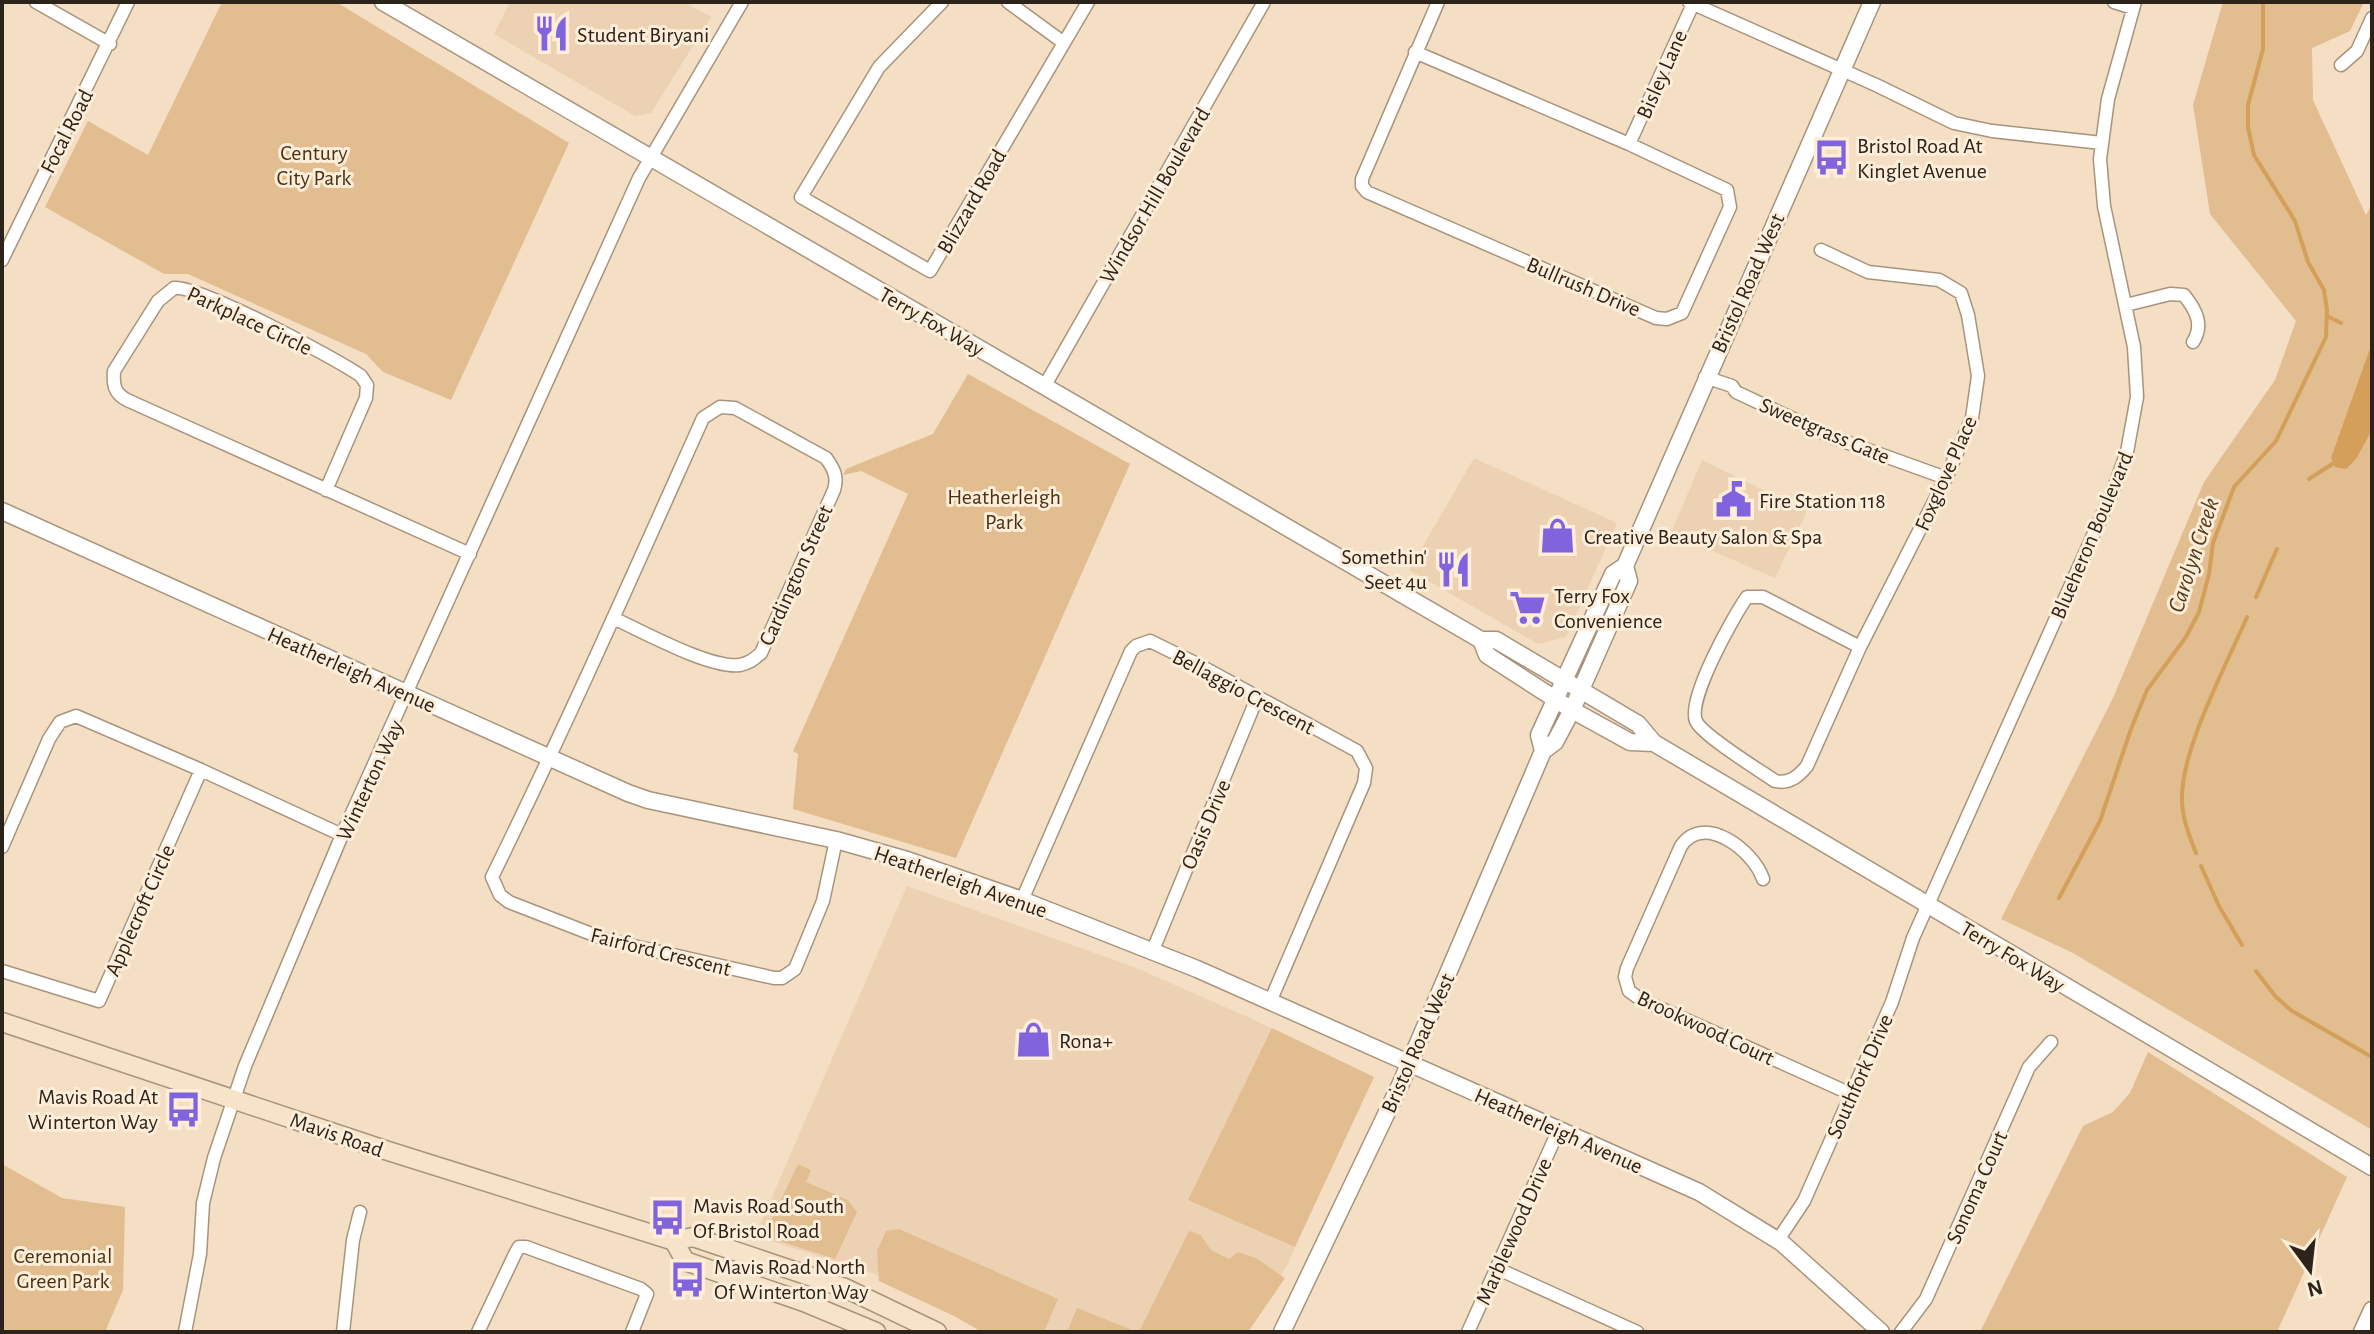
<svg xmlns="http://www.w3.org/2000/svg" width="2374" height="1334" font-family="'Alegreya Sans',sans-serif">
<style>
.built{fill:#ecd2b2}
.green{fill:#e1bd90}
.water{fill:#d49f58}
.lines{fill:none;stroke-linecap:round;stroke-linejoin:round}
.stream{stroke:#d49f58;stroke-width:4}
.minor-casing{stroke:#a8947c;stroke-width:15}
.tertiary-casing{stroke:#a8947c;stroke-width:19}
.secondary-casing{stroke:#a8947c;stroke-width:21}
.minor{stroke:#fff;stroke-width:12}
.tertiary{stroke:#fff;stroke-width:16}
.secondary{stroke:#f6e3ca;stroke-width:18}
.labels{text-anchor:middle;stroke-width:6;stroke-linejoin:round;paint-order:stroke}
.poi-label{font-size:22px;fill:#2c241a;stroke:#feedd8;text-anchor:start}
.street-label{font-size:22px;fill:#2c241a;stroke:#feedd8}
.park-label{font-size:22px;fill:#493314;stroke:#feedd8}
.water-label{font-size:24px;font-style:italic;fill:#533c1d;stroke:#feedd8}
</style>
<rect width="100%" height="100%" fill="#f4dfc4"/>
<path class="built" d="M510,2H684L711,17L651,113L635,116L494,34Z
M1474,458L1617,523L1566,637L1538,644L1409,570Z
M1702,460L1807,511L1775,578L1671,533Z
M907,886L1134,967L1259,1022L1367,1074L1288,1264L1244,1332H996L949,1304L872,1273L755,1236Z"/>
<path class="green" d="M222,2H336L569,143L451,400L383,372L366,354L188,274H164L45,207L88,121L148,155Z
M2223,2H2364L2350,31L2312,48L2313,100L2366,215L2372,204V1130L2073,953L2001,919L2113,698L2204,482L2275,380L2296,321L2210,214L2193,105Z
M968,374L1130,464L956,858L793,809L798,754L793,751L908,494L861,471L843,475L846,469L863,462L933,434Z
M1272,1028L1374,1077L1295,1247L1188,1200Z
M2148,1052L2347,1177L2277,1332H1980L2083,1126L2113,1112L2130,1093Z
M2,1164L62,1198L125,1207L123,1290L105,1332H2Z
M798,1164L811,1170L806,1182L848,1200L857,1212L835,1259L764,1236Z
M899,1229L1058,1299L1044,1332H982L954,1316L879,1281L877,1251L886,1231Z
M1189,1231L1201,1235L1211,1250L1229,1259L1238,1252L1256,1258L1285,1278L1248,1332H1139Z
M1077,1308L1137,1332H1067Z"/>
<path class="water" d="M2372,343V430L2356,459L2346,469L2335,467L2331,458Z"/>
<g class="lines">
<path class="stream" d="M2327,316L2341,323
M2309,479L2337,461
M2256,597L2277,549
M2196,853C2189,835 2182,818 2182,799C2181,749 2227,664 2247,617
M2201,866L2219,906L2242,945
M2059,898L2100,821L2131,729L2147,690L2186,637L2199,612L2209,574L2213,543L2234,487L2276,441L2326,337L2327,310L2324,290L2308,262L2295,221L2254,155L2248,127V105L2263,49V2
M2256,971L2276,997L2292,1011L2372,1057"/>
<defs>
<path id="minor" d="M36,2L110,44
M942,2L879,67L801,197L930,271L1088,2
M1008,2L1064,43
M1689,2L1876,85L1954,123L1992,131L2102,143
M2114,2L2133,8
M1415,52L1629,144L1727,190L1730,207L1682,313L1667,319L1656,318L1367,192L1362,186V179L1438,2
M2341,65L2357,51L2372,18
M1629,144L1693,4
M1821,250L1868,272L1939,280L1961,293L1968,315L1978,376L1972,418L1946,478L1860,647
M2,260L128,2
M2126,305L2170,294L2184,295C2196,310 2204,325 2193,342
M1705,377L1732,386L1736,392L1832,437L1946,478
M1044,387L1264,2
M326,490L366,398L367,385L361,376C337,359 197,284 174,288L158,301L114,371C113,385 114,393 127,400L470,554
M1747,597H1763L1860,647L1807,766C1798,777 1789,784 1775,781C1759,770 1702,735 1696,721C1687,699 1733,617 1747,597Z
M613,618C642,631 710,669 740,665C750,663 754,659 761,653L834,490C838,477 834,469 826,458L735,408L720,407L703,418C634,572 566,726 492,877L500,895L509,902L607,940L774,978H782L795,969L823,901L836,840
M2,847L49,739L60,722L76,716L201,770L342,835
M1763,879C1754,851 1704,812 1681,846L1627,968L1625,977L1629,991L1640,999L1851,1094
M1022,900L1131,651L1136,646L1150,641L1199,665L1357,751L1366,768L1364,783L1270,1002
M1153,950L1257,698
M2,971L99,1001L201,770
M1778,1240L1804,1201L1892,1002L1913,938L2112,493L2127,452L2137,397L2134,347L2104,206L2100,159L2108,99L2135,2
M1496,1268L1637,1332
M185,1332L200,1254L203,1203L214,1158L245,1066L342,835L639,178L742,2
M343,1332L353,1240L360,1212
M478,1332L516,1252L519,1247H526L641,1289L647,1294L632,1332
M1468,1332L1559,1129
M1901,1332L1926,1299L2029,1067L2051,1042"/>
<path id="tertiary" d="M383,2L1481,640H1496L1638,724L1654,743L2372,1167
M2,511L628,793L648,800L836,840L907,860L1022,900L1197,969L1699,1192L1782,1243L1881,1332
M1481,640L1487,655L1572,710L1630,742L1654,743
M1543,751L1539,735L1613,574L1625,566L1872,2
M1282,1332L1401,1083L1543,751L1555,742L1572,710L1629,581L1625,566
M2362,1332L2372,1310"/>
<path id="secondary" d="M2,1022L385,1150L674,1241L693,1237L845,1288L937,1332
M674,1241L685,1261L804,1302L876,1332"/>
</defs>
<use href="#minor" class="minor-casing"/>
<use href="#tertiary" class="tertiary-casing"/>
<use href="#secondary" class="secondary-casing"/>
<use href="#minor" class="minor"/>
<use href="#tertiary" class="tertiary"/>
<use href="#secondary" class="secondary"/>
</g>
<defs>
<symbol id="restaurant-bare" viewBox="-9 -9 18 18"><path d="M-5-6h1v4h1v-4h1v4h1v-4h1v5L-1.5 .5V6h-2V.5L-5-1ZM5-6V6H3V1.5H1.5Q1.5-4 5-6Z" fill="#8263de" stroke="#feedd8" stroke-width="2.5" paint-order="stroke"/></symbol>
<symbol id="bus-bare" viewBox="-9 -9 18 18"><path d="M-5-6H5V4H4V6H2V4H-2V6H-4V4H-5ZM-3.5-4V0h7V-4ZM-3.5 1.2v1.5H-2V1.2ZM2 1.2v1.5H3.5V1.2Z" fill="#8263de" stroke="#feedd8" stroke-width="2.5" paint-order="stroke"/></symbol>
<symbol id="civic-bare" viewBox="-9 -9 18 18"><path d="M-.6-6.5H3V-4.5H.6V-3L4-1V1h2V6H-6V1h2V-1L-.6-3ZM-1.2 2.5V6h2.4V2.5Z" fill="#8263de" stroke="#feedd8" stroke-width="2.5" paint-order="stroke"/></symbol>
<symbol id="shop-bare" viewBox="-9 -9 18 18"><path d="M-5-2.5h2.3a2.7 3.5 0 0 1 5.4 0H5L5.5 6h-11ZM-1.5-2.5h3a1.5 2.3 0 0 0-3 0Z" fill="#8263de" stroke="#feedd8" stroke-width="2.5" paint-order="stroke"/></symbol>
<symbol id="supermarket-bare" viewBox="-9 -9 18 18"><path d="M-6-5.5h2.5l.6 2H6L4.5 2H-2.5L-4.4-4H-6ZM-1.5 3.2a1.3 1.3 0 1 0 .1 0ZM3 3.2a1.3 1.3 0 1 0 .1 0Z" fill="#8263de" stroke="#feedd8" stroke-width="2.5" paint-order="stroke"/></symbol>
</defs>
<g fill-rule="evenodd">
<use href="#restaurant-bare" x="526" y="8" width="51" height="51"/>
<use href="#bus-bare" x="1806" y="132" width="51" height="51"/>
<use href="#civic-bare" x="1708" y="474" width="51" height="51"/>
<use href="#shop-bare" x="1532" y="510" width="51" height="51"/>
<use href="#restaurant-bare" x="1428" y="544" width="51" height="51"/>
<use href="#supermarket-bare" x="1502" y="582" width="51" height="51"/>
<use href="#shop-bare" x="1008" y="1014" width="51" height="51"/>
<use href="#bus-bare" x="158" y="1084" width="51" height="51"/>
<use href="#bus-bare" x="642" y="1192" width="51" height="51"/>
<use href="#bus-bare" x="662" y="1254" width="51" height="51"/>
</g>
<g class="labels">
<g class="poi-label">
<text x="577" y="42">Student Biryani</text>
<text x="1857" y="153">Bristol Road At<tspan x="1857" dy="25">Kinglet Avenue</tspan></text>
<text x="1759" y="508">Fire Station 118</text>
<text x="1584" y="544">Creative Beauty Salon &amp; Spa</text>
<text x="1427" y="564" text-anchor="end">Somethin'<tspan x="1427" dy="25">Seet 4u</tspan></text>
<text x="1554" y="603">Terry Fox<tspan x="1554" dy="25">Convenience</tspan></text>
<text x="1059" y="1048">Rona+</text>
<text x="158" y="1104" text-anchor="end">Mavis Road At<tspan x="158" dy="25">Winterton Way</tspan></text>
<text x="693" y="1213">Mavis Road South<tspan x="693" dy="25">Of Bristol Road</tspan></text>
<text x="714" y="1274">Mavis Road North<tspan x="714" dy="25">Of Winterton Way</tspan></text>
</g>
<g class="street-label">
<text transform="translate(1661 74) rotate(-66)" y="8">Bisley Lane</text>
<text transform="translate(66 131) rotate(-63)" y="8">Focal Road</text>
<text transform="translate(1154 195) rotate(-60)" y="8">Windsor Hill Boulevard</text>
<text transform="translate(971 201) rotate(-60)" y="8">Blizzard Road</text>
<text transform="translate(1747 283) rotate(-66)" y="8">Bristol Road West</text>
<text transform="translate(1584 286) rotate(23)" y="8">Bullrush Drive</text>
<text transform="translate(250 320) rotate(25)" y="8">Parkplace Circle</text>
<text transform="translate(932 321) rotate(30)" y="8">Terry Fox Way</text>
<text transform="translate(1825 430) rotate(23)" y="8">Sweetgrass Gate</text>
<text transform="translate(1945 473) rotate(-66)" y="8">Foxglove Place</text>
<text transform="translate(2091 535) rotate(-67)" y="8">Blueheron Boulevard</text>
<text transform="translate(795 575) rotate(-66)" y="8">Cardington Street</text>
<text transform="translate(352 669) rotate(24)" y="8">Heatherleigh Avenue</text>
<text transform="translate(1244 691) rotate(28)" y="8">Bellaggio Crescent</text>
<text transform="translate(369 780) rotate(-65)" y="8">Winterton Way</text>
<text transform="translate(1205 824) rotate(-67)" y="8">Oasis Drive</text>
<text transform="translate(961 881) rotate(19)" y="8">Heatherleigh Avenue</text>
<text transform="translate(139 910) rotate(-66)" y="8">Applecroft Circle</text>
<text transform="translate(661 951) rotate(14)" y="8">Fairford Crescent</text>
<text transform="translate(2013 956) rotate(31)" y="8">Terry Fox Way</text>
<text transform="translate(1706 1027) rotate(25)" y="8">Brookwood Court</text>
<text transform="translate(1417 1043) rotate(-66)" y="8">Bristol Road West</text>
<text transform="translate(1859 1076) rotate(-66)" y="8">Southfork Drive</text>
<text transform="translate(1559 1130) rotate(24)" y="8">Heatherleigh Avenue</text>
<text transform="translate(337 1134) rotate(19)" y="8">Mavis Road</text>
<text transform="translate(1976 1187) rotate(-66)" y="8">Sonoma Court</text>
<text transform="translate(1513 1231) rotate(-66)" y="8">Marblewood Drive</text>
</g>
<g class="park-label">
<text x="314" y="160">Century<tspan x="314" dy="25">City Park</tspan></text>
<text x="1004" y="504">Heatherleigh<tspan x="1004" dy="25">Park</tspan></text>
<text x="63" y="1263">Ceremonial<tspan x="63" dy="25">Green Park</tspan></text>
</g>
<g class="water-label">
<text transform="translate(2193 555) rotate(-72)" y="8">Carolyn Creek</text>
</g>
</g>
<rect width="2374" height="1334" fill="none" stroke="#2c241a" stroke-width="8"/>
<g transform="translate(2310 1270) rotate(165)" stroke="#feedd8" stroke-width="6" paint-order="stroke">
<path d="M0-6L14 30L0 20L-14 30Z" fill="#2c241a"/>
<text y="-12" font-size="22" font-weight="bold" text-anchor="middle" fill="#2c241a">N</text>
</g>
</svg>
